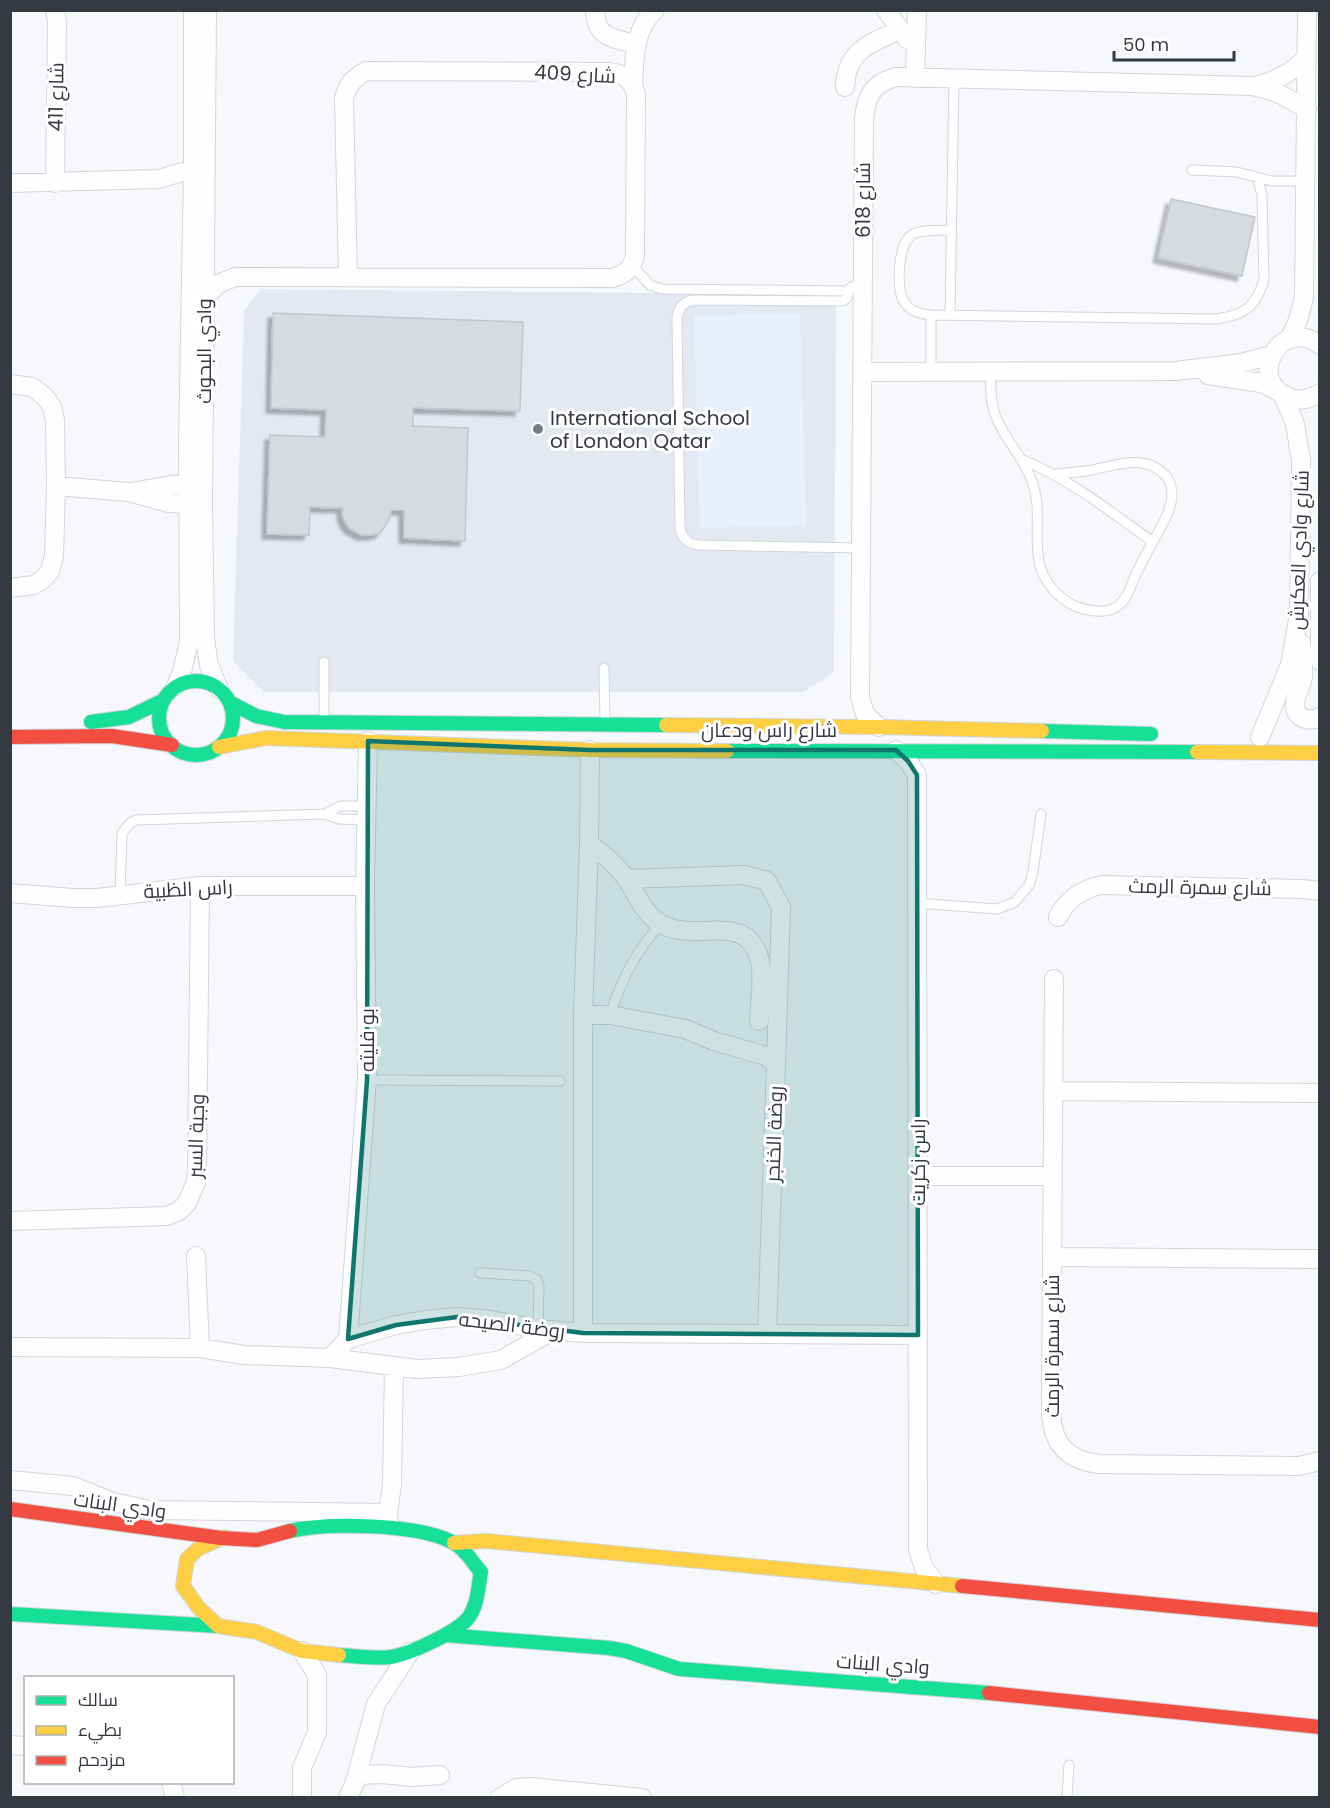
<svg xmlns="http://www.w3.org/2000/svg" width="1330" height="1808" font-family="Poppins,Cairo,sans-serif">
<style>
.built{fill:#e4e9f1}
.green{fill:#e8f0fd}
.building{fill:#d7dadf;stroke:#c3c6cc;stroke-width:1.5;filter:url(#shadow)}
.lines{fill:none;stroke-linecap:round;stroke-linejoin:round}
.lane-casing{stroke:#d2d5dc;stroke-width:11}
.street-casing{stroke:#d2d5dc;stroke-width:20}
.fast-casing{stroke:#d2d5dc;stroke-width:16}
.slow-casing{stroke:#d2d5dc;stroke-width:16}
.jam-casing{stroke:#d2d5dc;stroke-width:16}
.lane{stroke:#fefefe;stroke-width:9}
.street{stroke:#fefefe;stroke-width:18}
.fast{stroke:#16e098;stroke-width:14}
.slow{stroke:#ffcf43;stroke-width:14}
.jam{stroke:#f24e42;stroke-width:14}
.marked{fill:#0f766e;fill-opacity:0.2;stroke:#0f766e;stroke-width:4.5;stroke-linejoin:round}
.poi-dot{fill:#797c83;stroke:#fff;stroke-width:2}
.labels{text-anchor:middle;stroke-width:6;stroke-linejoin:round;paint-order:stroke}
.street-label{font-size:20px;fill:#353942;stroke:#fff}
.poi-label{font-size:20px;fill:#353942;stroke:#fff;text-anchor:start}
</style>
<defs>
<filter id="shadow"><feDropShadow dx="-5" dy="5" stdDeviation="1.5" flood-color="#0004"/></filter>
</defs>
<rect width="100%" height="100%" fill="#f6f8fb"/>
<path class="built" d="M261,289L836,295L834,672L804,692H264L233,661L244,311Z"/>
<path class="green" d="M800,313L806,525L700,528L694,316Z"/>
<path class="building" d="M1171,199L1255,217L1242,276L1158,258Z
M273,313L523,322L520,411L413,408V426L468,428L465,541L404,538V510H391L389,520L380,533L372,535H362L350,529L345,522L342,515L343,508L310,507L309,535L267,534L270,435L325,437L326,410L271,408Z"/>
<g class="lines">
<defs>
<path id="lane" d="M1192,170L1237,172L1271,181H1304
M951,230C939,231 924,229 913,234C898,242 896,286 903,300C909,311 919,314 931,315L1216,319C1244,315 1256,308 1264,279L1262,196L1258,179
M632,265L650,285L662,289L849,291
M931,315V373
M950,315L954,78
M990,372C991,387 990,403 996,417C1005,441 1025,458 1033,484C1042,511 1033,539 1040,566C1045,583 1059,599 1075,606C1088,611 1108,615 1119,605C1129,597 1131,584 1136,574C1146,553 1158,534 1168,513C1173,499 1175,485 1164,474C1144,454 1116,465 1092,470C1080,472 1067,473 1055,474
M1023,460C1071,480 1111,512 1153,542
M861,548L700,545C689,544 683,540 680,529L677,318C678,308 683,302 693,300L843,301L847,298L851,287L863,283
M324,662V722
M604,668L605,722
M325,814L340,806H366
M120,894L122,833L130,823L136,820L325,814L339,819L366,820
M916,903L997,909L1015,902L1029,885L1033,872L1041,814
M610,1015C622,979 635,952 661,924
M367,1080L560,1081
M480,1273L530,1276L537,1280L539,1286L538,1329
M1067,1798L1069,1765"/>
<path id="street" d="M207,10L203,505L205,639L209,665L219,689
M595,10C596,39 613,38 636,44
M886,10L907,39
M915,78L917,10
M633,86C635,58 633,30 655,10
M1255,86C1276,81 1291,73 1306,58
M845,87C846,50 871,43 900,30
M10,183L159,179L182,172L205,169
M55,183L57,21L55,10
M205,297L218,284L235,277L612,278C625,275 633,268 635,255L636,94C632,79 623,73 608,72L366,71C354,77 347,85 344,98L348,277
M1290,339L1298,320L1304,298L1307,10
M1320,345C1280,315 1245,381 1289,397C1299,402 1310,399 1320,393
M862,372L1176,371L1241,363L1272,355
M1208,375L1261,383L1278,391
M10,384L32,387L45,397L52,407L55,420L56,486L54,556L50,571L43,579L34,585L10,588
M56,486L129,492L169,503L200,505
M131,492L171,485L199,484
M1320,581V661
M1301,643C1302,654 1304,666 1303,677C1301,690 1287,707 1301,717C1308,721 1314,720 1320,717
M176,686L182,672L189,641L188,444L193,169V10
M879,727L865,714L860,697L864,119C866,96 873,83 896,77L1253,86L1276,92L1307,109
M1260,737L1290,665L1299,614L1301,460L1295,424L1283,395
M590,750L589,844C604,854 615,864 626,878C636,893 643,912 658,922C670,930 683,931 697,931C709,931 723,929 734,932C772,942 760,992 759,1021
M896,750L908,761L917,775L918,1549L924,1568L936,1584
M626,879L744,875L767,881L781,907L776,1064
M10,893L72,898H97L200,886H365
M1058,917C1068,898 1082,889 1102,885L1302,889L1320,891
M1054,979L1051,1414C1053,1445 1068,1460 1098,1464L1299,1466L1320,1461
M583,1015H610L685,1029L714,1041L766,1056L776,1064L767,1334
M1053,1091L1320,1093
M918,1176H1052
M10,1221L167,1216L179,1211L187,1203L196,1182L197,1170L200,886
M196,1256L200,1348
M1052,1257L1320,1259
M583,1333V1015L589,844
M348,1339L367,1080L365,886L368,741
M10,1347L200,1348L244,1355L330,1358L348,1339L396,1325L425,1320L457,1317L490,1320L538,1329L583,1333L918,1335
M330,1358L417,1369L459,1367L501,1360L552,1331
M10,1480L73,1486L113,1502L149,1510L388,1513
M389,1523L388,1513L392,1484L394,1366
M10,1745L26,1746
M171,1782L175,1798
M355,1782L360,1775L383,1774L412,1777L440,1775
M302,1798V1768L317,1732V1675L302,1651
M348,1798L355,1782L376,1704L410,1652
M500,1798L516,1788L530,1787L642,1798"/>
<path id="fast" d="M159 718a37 37 0 1 1 74 0a37 37 0 1 1-74 0Z
M231,703L256,716L284,722L666,725
M91,722L129,717L164,700
M1042,731L1151,734
M727,751L1197,752
M290,1531C328,1522 417,1524 452,1542C465,1548 472,1562 481,1572C478,1587 478,1604 469,1617C458,1632 409,1654 391,1657C374,1659 356,1656 339,1655
M10,1614L218,1626
M445,1635L609,1648L626,1651L679,1669L989,1693"/>
<path id="slow" d="M666,725L879,727L1042,731
M219,747L266,738L590,750L727,751
M1197,752L1320,753
M224,1537L198,1549L187,1559L183,1586L198,1607L218,1626L257,1632L302,1651L339,1655
M454,1543L486,1541L962,1586"/>
<path id="jam" d="M10,737L112,736L172,745
M10,1509L221,1538L257,1540L290,1531
M962,1586L1320,1620
M989,1693L1320,1727"/>
</defs>
<use href="#lane" class="lane-casing"/>
<use href="#street" class="street-casing"/>
<use href="#fast" class="fast-casing"/>
<use href="#slow" class="slow-casing"/>
<use href="#jam" class="jam-casing"/>
<use href="#lane" class="lane"/>
<use href="#street" class="street"/>
<use href="#fast" class="fast"/>
<use href="#slow" class="slow"/>
<use href="#jam" class="jam"/>
</g>
<path class="marked" d="M368,741L590,750H896L908,761L917,775L918,1335L583,1333L457,1317L396,1325L348,1339L367,1080Z"/>
<circle class="poi-dot" cx="538" cy="429" r="6"/>
<g class="labels">
<g class="street-label">
<text transform="translate(575 74) rotate(3)" y="7">شارع 409</text>
<text transform="translate(56 97) rotate(-89)" y="7">شارع 411</text>
<text transform="translate(863 200) rotate(-90)" y="7">شارع 618</text>
<text transform="translate(204 351) rotate(-90)" y="7">وادي البحوث</text>
<text transform="translate(1299 550) rotate(-88)" y="7">شارع وادي العكرش</text>
<text x="769" y="737">شارع راس ودعان</text>
<text transform="translate(1200 887) rotate(1)" y="7">شارع سمرة الرمث</text>
<text transform="translate(188 889) rotate(-3)" y="7">راس الظبية</text>
<text transform="translate(367 1040) rotate(-90)" y="7">بو فليته</text>
<text transform="translate(774 1134) rotate(-88)" y="7">روضة الخنجر</text>
<text transform="translate(196 1136) rotate(-88)" y="7">وجبة السبر</text>
<text transform="translate(918 1162) rotate(-90)" y="7">راس زكريت</text>
<text transform="translate(512 1325) rotate(7)" y="7">روضة الصيحه</text>
<text transform="translate(1052 1346) rotate(-90)" y="7">شارع سمرة الرمث</text>
<text transform="translate(120 1505) rotate(8)" y="7">وادي البنات</text>
<text transform="translate(883 1664) rotate(4)" y="7">وادي البنات</text>
</g>
<g class="poi-label">
<text x="550" y="425">International School<tspan x="550" dy="23">of London Qatar</tspan></text>
</g>
</g>
<rect width="1330" height="1808" fill="none" stroke="#353942" stroke-width="24"/>
<rect x="24" y="1676" width="210" height="108" fill="#ffffff" stroke="#aeb0b3" stroke-width="1.5"/>
<rect x="36" y="1696" width="30" height="9" fill="#16e098" stroke="#aeb0b3" stroke-width="1.5"/>
<text x="78" y="1706" font-size="18" fill="#353942">سالك</text>
<rect x="36" y="1726" width="30" height="9" fill="#ffcf43" stroke="#aeb0b3" stroke-width="1.5"/>
<text x="78" y="1736" font-size="18" fill="#353942">بطيء</text>
<rect x="36" y="1756" width="30" height="9" fill="#f24e42" stroke="#aeb0b3" stroke-width="1.5"/>
<text x="78" y="1766" font-size="18" fill="#353942">مزدحم</text>
<path d="M1114 51v9h120v-9" fill="none" stroke="#353942" stroke-width="3"/>
<text x="1123" y="51" font-size="18" fill="#353942" stroke="#ffffff" stroke-width="4.5" paint-order="stroke">50 m</text>
</svg>
